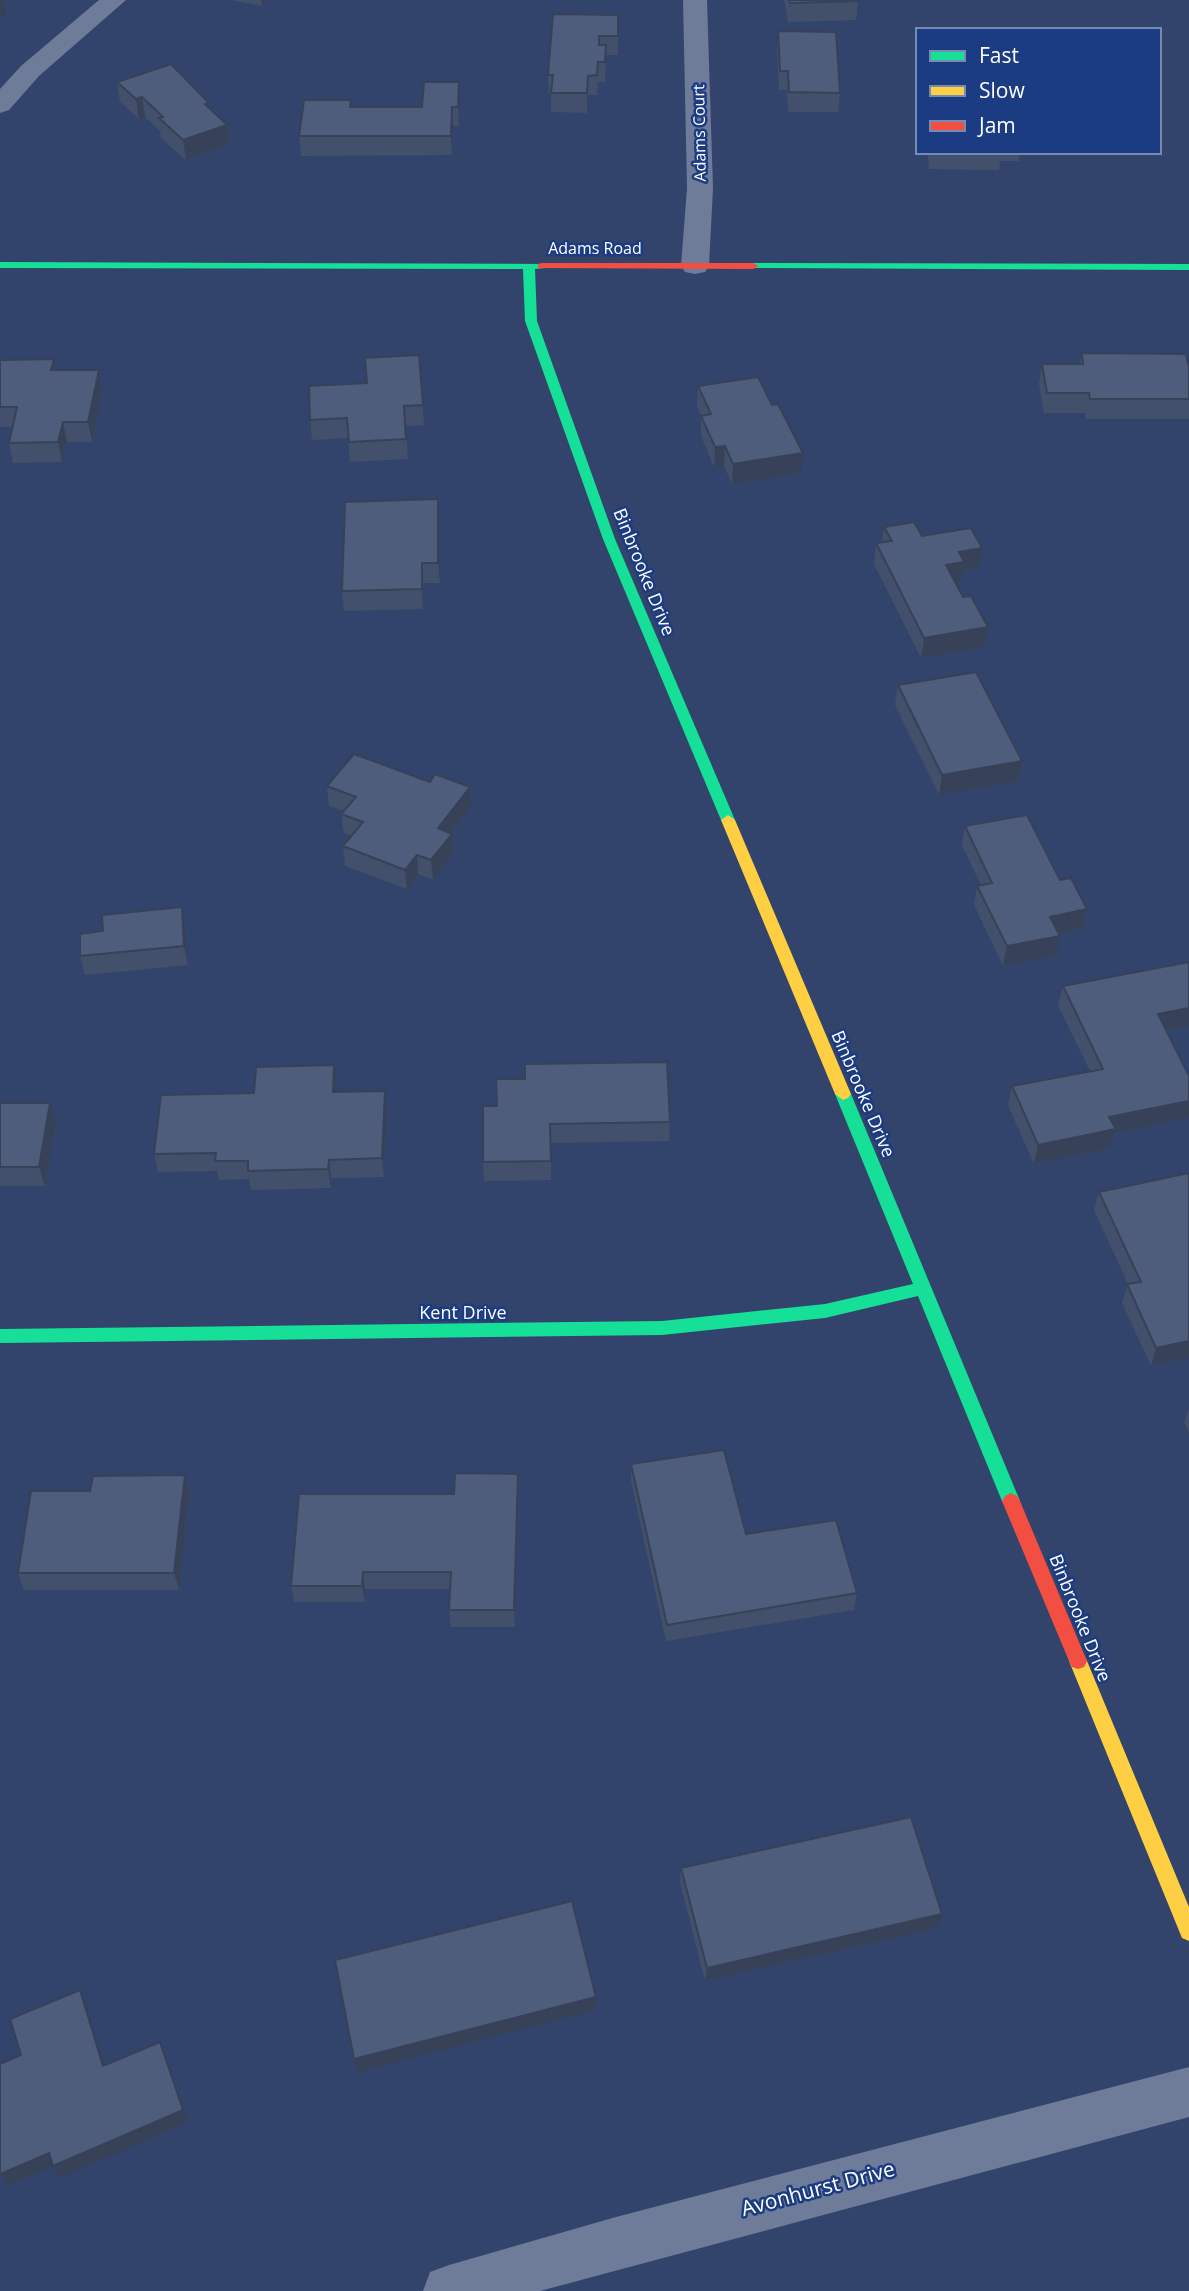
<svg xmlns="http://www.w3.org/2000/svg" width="1189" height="2291" font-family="'Open Sans',sans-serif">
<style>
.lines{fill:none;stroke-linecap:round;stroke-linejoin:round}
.street{fill:#6e7b99;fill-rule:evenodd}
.fast{fill:#16e098;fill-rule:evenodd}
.slow{fill:#ffcf43;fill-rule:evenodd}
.jam{fill:#f24e42;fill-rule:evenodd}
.wall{fill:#43506b}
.shaded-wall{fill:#374157}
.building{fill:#4e5d7c;stroke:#374157;stroke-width:2}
.labels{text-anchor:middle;stroke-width:5;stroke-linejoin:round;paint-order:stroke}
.far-street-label{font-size:16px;fill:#fff;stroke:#1b3c82}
.street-label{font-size:18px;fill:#fff;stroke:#1b3c82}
.near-street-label{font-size:21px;fill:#fff;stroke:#1b3c82}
</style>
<rect width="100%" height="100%" fill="#32446b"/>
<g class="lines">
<path class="street" d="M99,0H126L39,76L9,110L0,113V89L21,66Z
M683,0H707L713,188L709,266L705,272L695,274L685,272L681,266L687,188Z
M1189,2067V2117L540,2291H423L430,2272L449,2265L616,2217Z"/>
<path class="fast" d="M0,262L546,264V268L535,269L537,321L615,539L735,820L733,824L728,825L721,820L603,539L525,321L523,269L0,268Z
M753,263L1189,264V270L749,268V264Z
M843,1088L851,1094L1020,1501L1017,1506L1011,1509L1005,1506L1002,1501L918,1296L825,1318L662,1335L0,1343V1329L662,1321L825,1304L913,1284L835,1094Z"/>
<path class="slow" d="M728,815L735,820L851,1094L848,1098L843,1100L835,1094L721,820Z
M1078,1653L1084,1655L1087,1661L1189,1907V1941L1182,1938L1069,1661L1072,1655Z"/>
<path class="jam" d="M542,263H753L759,266L753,269L538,268V264Z
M1011,1493L1017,1496L1020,1501L1087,1661L1084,1667L1078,1669L1072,1667L1069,1661L1002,1501L1005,1496Z"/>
</g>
<path class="wall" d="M231,0H268L262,6Z
M784,0H858L856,20L788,22Z
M618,15V55H606L605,82H598L597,95H588L587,113L551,112V94H549L548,75Z
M778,31L840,93L838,112H788L787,90H779L777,50Z
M117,82L210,109L227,125L230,144L186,160L161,138L160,131L145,117L139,119L120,102Z
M459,82L460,101L459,126H453L452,155L301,156L299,136L351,100V107H422Z
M927,152H1020L1019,161H1000L999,170L929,169Z
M1082,353L1189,367V419H1086L1085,413H1044L1039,384L1042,364H1080Z
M419,355L424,425L406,426L408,459L350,462L348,438L312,440L310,420L367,383Z
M0,360L56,370L102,390L92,442H67L62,462L13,463L9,443L12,427H0Z
M698,386L801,473L732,484L724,466L714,467L701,436V416L697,406Z
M440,519V583H423V609L344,611L342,591Z
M884,527L922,536L979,568L963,571L961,582L956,583L984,647L921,658L874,564L876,543L882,542Z
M898,685L1022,761L1018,781L939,795L895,705Z
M430,782L470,787L471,806L451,833L452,834L453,853L433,880L418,874L407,889L345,866L343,846L351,836L344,833L341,814L344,811L329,806L327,786Z
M965,826L1060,880L1087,909L1082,929L1058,934L1056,956L1003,966L974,905L977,886L981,885L962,846Z
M185,927L188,965L85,975L80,956Z
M1189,962V1026L1166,1031L1189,1076V1118L1114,1133L1111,1148L1034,1164L1008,1105L1012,1086L1090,1071L1058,1006L1063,986Z
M337,1084L336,1092L385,1091L387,1110L384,1177L331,1178V1188L251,1190L249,1179L219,1180L217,1171L158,1172L154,1154L254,1093Z
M0,1103H50L56,1122L45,1186H0Z
M483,1106L670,1122L669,1141L551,1143V1180L484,1181L483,1162Z
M1099,1192L1189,1358L1151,1366L1122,1303L1128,1284L1094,1210Z
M1189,1408V1433L1184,1422Z
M631,1464L746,1534L857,1593L854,1610L666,1641L631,1481Z
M518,1474V1491L515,1627H451L449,1610L450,1589H365V1602H294L291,1586L454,1494Z
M185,1475L189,1492L179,1590H24L18,1573L90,1491Z
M681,1868L938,1928L705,1981L680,1882Z"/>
<path class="shaded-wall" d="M0,0H3L6,15L0,17Z
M261,0H268L262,6Z
M588,76V95L587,113V93Z
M459,82L460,101L459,126L458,107Z
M142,97L145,117L139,119L136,99Z
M452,107L453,126L452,155L451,136Z
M227,125L230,144L186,160L183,140Z
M54,359L58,379L51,370Z
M99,370L102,390L92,442L88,422Z
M63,422L67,442L62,462L58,442Z
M725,446L724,466L714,467L715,447Z
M803,453L801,473L732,484L733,464Z
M438,499L440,519V583L438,563Z
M982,548L979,568L963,571L961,582L944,585L946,565L959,552Z
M422,563L423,583V609L422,589Z
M988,627L984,647L921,658L924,638Z
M1022,761L1018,781L939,795L942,775Z
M470,787L471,806L439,848L438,828Z
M452,834L453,853L433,880L431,860Z
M417,855L418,874L407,889L405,870Z
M182,907L185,927L188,965L184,946Z
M1087,909L1082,929L1046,936L1050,917Z
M1060,936L1056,956L1003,966L1007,946Z
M1189,1008V1026L1153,1033L1158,1014Z
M334,1065L337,1084L335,1111L333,1092Z
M385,1091L387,1110L384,1177L382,1158Z
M1189,1101V1118L1114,1133L1111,1148L1034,1164L1038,1145L1109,1117Z
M50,1103L56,1122L45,1186L39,1167Z
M329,1160L331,1178V1188L328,1169Z
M1189,1341V1358L1151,1366L1156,1348Z
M518,1474V1491L515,1627L514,1610Z
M185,1475L189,1492L179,1590L174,1573Z
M363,1572L365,1589V1602L362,1586Z
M942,1914L938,1928L705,1981L707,1968Z
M80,1990L86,2004L109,2079L103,2066Z
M596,1997V2010L357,2072L354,2059Z
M160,2042L188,2122L59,2178L53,2166Z
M49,2153L56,2165L8,2185L0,2174Z"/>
<path class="building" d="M789,0H858V1L790,3Z
M553,14L618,15V36H599V45H606L605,62H598L597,75L588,76L587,93H551L553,75H548Z
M778,31L836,32L840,93L789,92L788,71H780Z
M171,64L209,103L205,104L227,125L183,140L159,118L163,117L142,97L136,99L117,82Z
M424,82H459L458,107H452L451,136H299L304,100H351L350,107H422Z
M1082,353L1186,354L1189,367V399H1090L1089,393H1047L1042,364H1083Z
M419,355L423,405L404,406L406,439L349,442L347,418L310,420L309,386L367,383L365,358Z
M54,359L51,370H99L88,422H63L58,442L9,443L17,407H0V360Z
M758,377L772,405L778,404L803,453L733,464L725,446L715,447L701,416L711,414L698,386Z
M438,499V563H422V589L342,591L345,502Z
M914,522L922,536L971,528L982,548L959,552L964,562L946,565L963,597L971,596L988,627L924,638L876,543L892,541L884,527Z
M976,672L1022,761L942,775L898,685Z
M354,754L430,782L435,774L470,787L438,828L452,834L431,860L417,855L405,870L343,846L363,822L341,814L356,797L327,786Z
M1027,815L1060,880L1071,878L1087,909L1050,917L1060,936L1007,946L977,886L992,883L965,826Z
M182,907L184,946L80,956V934L103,931L102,915Z
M1189,962V1008L1158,1014L1189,1076V1101L1109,1117L1116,1129L1038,1145L1012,1086L1103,1069L1063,986Z
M667,1062L670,1122L550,1124L551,1161L483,1162V1106H497L496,1079H525V1064Z
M334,1065L333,1092L385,1091L382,1158L329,1160L328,1169L248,1171V1161H215L216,1153L154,1154L161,1095L254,1093L256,1067Z
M0,1103H50L39,1167H0Z
M1189,1173V1341L1156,1348L1127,1284L1141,1282L1099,1192Z
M724,1450L746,1534L836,1520L857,1593L667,1625L631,1464Z
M455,1473L518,1474L514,1610H449L451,1572H363L362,1586H291L299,1494H454Z
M185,1475L174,1573H18L31,1491H90L93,1476Z
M911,1817L942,1914L707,1968L681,1868Z
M572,1901L596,1997L354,2059L335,1960Z
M80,1990L103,2066L160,2042L183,2110L53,2166L49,2153L0,2174V2064L21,2055L10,2019Z"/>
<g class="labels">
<g class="far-street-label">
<text transform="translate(699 133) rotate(-91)" y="6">Adams Court</text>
<text x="595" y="254">Adams Road</text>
</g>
<g class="street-label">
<text transform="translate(644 572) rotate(68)" y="6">Binbrooke Drive</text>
<text transform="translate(863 1094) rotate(67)" y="6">Binbrooke Drive</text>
<text x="463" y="1319">Kent Drive</text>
<text transform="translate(1080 1618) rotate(68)" y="6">Binbrooke Drive</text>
</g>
<g class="near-street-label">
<text transform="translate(818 2189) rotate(-15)" y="7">Avonhurst Drive</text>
</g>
</g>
<rect x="916" y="28" width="245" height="126" fill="#1b3c82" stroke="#768ab4" stroke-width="2"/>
<rect x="930" y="51" width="35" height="10" fill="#16e098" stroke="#768ab4" stroke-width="2"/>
<text x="979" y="63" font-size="21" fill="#ffffff">Fast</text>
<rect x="930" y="86" width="35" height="10" fill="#ffcf43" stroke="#768ab4" stroke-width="2"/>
<text x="979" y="98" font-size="21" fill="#ffffff">Slow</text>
<rect x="930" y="121" width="35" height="10" fill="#f24e42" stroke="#768ab4" stroke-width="2"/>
<text x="979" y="133" font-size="21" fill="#ffffff">Jam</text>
</svg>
